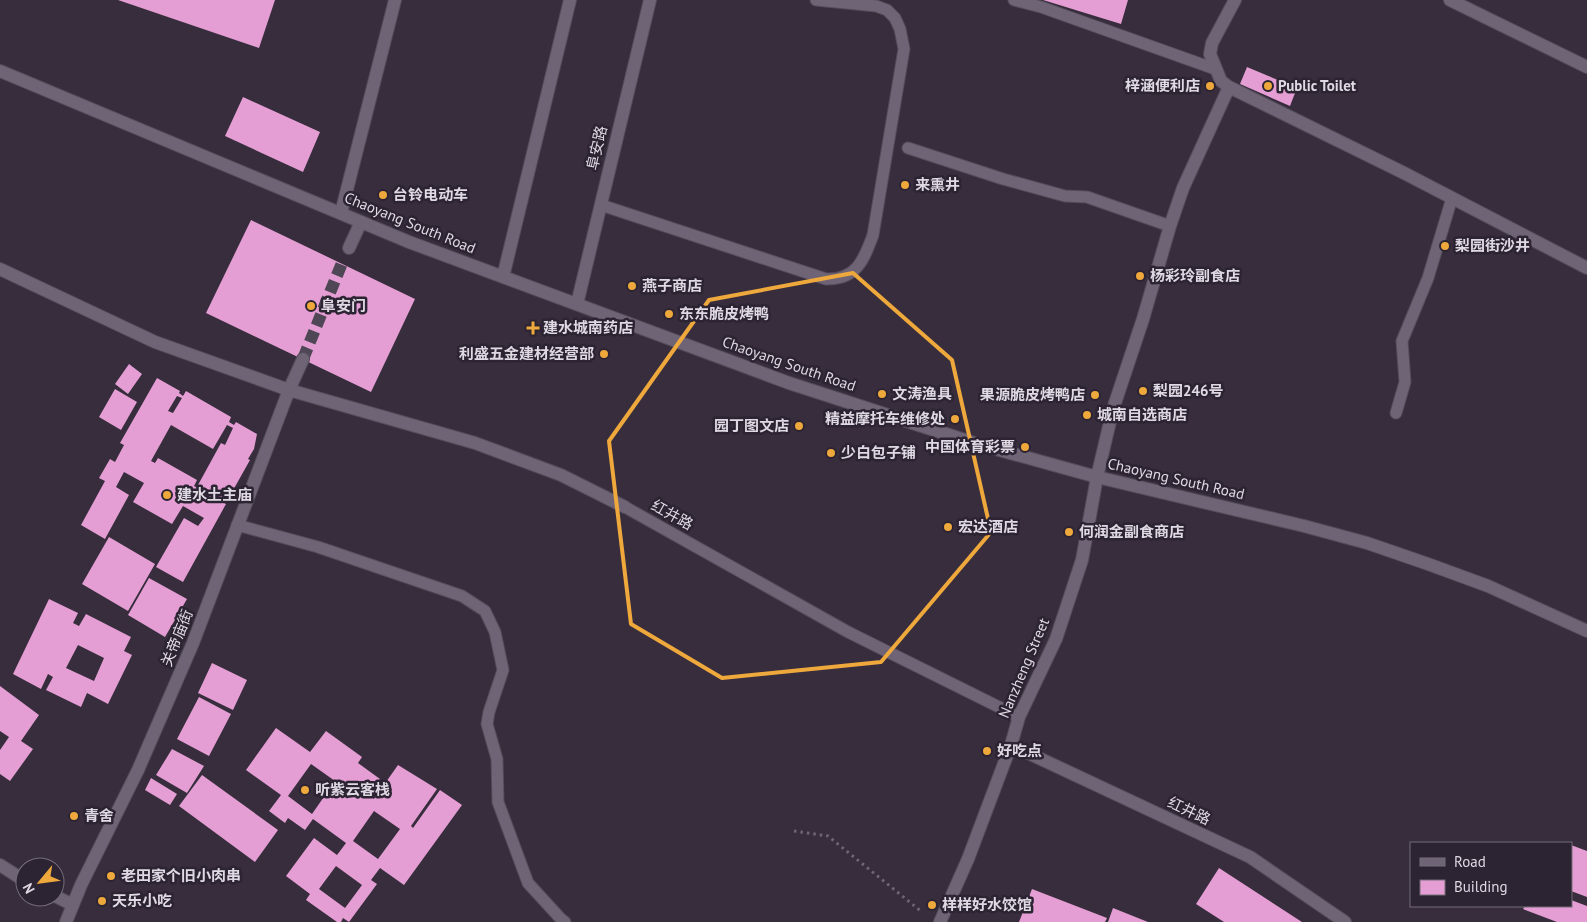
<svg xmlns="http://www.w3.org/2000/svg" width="1587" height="922" font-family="'PT Sans','Noto Sans SC',sans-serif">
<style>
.building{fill:#e59ed4;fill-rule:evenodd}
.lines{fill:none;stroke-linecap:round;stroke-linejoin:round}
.street-tunnel{stroke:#504756;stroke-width:12;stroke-dasharray:12 6;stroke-linecap:butt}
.lane-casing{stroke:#544c59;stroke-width:13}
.street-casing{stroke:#544c59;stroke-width:14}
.secondary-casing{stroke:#544c59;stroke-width:14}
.path{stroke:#6f6674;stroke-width:3;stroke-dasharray:2.5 4;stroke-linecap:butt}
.lane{stroke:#6e6476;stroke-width:11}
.street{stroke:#6e6476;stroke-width:12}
.secondary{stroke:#6e6476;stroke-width:12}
.marked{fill:none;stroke:#eea83c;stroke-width:4;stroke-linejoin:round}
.poi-dot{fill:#eea83c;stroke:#2d2433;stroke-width:2}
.labels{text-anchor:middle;stroke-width:5;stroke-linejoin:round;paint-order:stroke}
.poi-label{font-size:15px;font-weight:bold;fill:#dfd9e3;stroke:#2d2433;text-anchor:start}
.street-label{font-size:15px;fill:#dfd9e3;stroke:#2d2433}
</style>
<rect width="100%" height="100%" fill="#372d3d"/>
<path class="building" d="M118,0H275L259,48Z
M1043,0H1128L1121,24Z
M1247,67L1297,88L1290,106L1240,84Z
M243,97L320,132L303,172L225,136Z
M251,220L415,299L371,392L206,313Z
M129,364L142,374L128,394L115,384Z
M157,378L180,391L179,393L183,396L186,391L231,417L229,422L234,425L236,422L257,434L254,449L248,459L250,460L227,501L198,485L221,443L225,445L233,428L227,425L213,449L171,425L151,461L155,463L158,458L197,480L194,486L226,504L183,582L156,567L184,518L198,526L204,518L183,506L172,524L133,502L144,483L124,472L116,487L129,495L105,539L81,525L105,481L99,478L110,459L115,462L124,445L120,443ZM177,396L182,398L173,413L168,411Z
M115,389L137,402L121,430L99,417Z
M109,537L155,564L128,611L82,584Z
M149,578L187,599L165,637L128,615Z
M49,599L78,613L73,623L79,626L86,614L131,637L124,651L132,655L108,704L87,693L81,707L46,690L53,677L48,674L41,689L13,674ZM78,645L104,658L94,681L66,668Z
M212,663L247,680L233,710L198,693Z
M0,686L39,715L21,741L33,749L10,781L0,774V750L9,737L0,731Z
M199,697L231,714L209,756L177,739Z
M276,728L310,752L326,731L362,757L358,763L380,779L368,795L374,799L398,765L437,789L411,826L413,828L440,790L462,805L404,885L380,868L371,880L377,884L349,922L343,918L341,922H337L306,900L310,894L286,876L314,838L337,855L346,843L313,819L305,830L288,818L285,823L269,811L281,795L246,770ZM311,764L335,781L312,814L288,796ZM374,811L400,829L378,859L353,841ZM336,866L362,885L345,908L319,889Z
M172,749L204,766L187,793L156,775Z
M202,775L278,830L255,862L179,806Z
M151,778L177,794L170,805L145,790Z
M1571,845L1587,851V897L1571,891Z
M1219,868L1302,922H1224L1196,904Z
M1032,889L1107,918L1105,922H1019Z
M1571,900L1587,906V922H1557L1523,909L1525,906H1571Z
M1113,908L1148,922H1108Z"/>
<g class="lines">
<path class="street-tunnel" d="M303,359L342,263"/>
<defs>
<path id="lane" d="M1014,0L1041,7L1215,69
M908,148L1003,179L1065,196L1087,197L1170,226
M601,205L826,279C857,280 864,259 873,235L904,49L900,29L895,18L887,10L876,6L816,0
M1396,413L1405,382L1402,341L1428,278L1452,198
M625,507L848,632L1019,717
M237,525L318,547L462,596L485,611L495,632L503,670L489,712L487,724L497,759L498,802L528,883L560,918L565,922"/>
<path id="street" d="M1235,0L1212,43L1210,54L1221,81L1229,87L1404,173L1587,268
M1450,0L1587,67
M341,213L395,0
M349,248L361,222
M0,269L155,342L289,390L475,443L561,475L625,507
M1011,745L1250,857L1345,922
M0,865L25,881
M55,896L73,905
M66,922L81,885L138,770L193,643L289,390L303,359
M940,922L968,859L1011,745L1019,717L1056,639L1082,560L1097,477L1113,409L1143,319L1170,226L1183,188L1229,87"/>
<path id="secondary" d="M0,71L409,242L789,383L974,443L1097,477L1304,526L1367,543L1428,564L1488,586L1587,631
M503,277L570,0
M577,304L650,0"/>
</defs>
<use href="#lane" class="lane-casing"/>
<use href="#street" class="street-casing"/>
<use href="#secondary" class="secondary-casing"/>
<path class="path" d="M794,831L828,836L922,912"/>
<use href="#lane" class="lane"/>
<use href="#street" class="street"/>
<use href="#secondary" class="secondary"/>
</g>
<path class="marked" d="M853,273L952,360L991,532L881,662L722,678L631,624L609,441L709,300Z"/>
<g class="poi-dot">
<circle cx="1210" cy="86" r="5"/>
<circle cx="1268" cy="86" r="5"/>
<circle cx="905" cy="185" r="5"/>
<circle cx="383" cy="195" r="5"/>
<circle cx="1445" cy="246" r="5"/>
<circle cx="1140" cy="276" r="5"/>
<circle cx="632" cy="286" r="5"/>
<circle cx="311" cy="306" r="5"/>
<circle cx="669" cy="314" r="5"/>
<path d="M530.5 320.5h5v5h5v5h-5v5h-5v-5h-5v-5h5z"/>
<circle cx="604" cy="354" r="5"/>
<circle cx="1143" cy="391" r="5"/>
<circle cx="882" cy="394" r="5"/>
<circle cx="1095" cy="395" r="5"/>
<circle cx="1087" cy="415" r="5"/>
<circle cx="955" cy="419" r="5"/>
<circle cx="799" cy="426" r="5"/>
<circle cx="1025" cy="447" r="5"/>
<circle cx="831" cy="453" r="5"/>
<circle cx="167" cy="495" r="5"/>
<circle cx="948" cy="527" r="5"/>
<circle cx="1069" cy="532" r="5"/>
<circle cx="987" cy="751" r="5"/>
<circle cx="305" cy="790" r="5"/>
<circle cx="74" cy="816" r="5"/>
<circle cx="111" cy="876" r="5"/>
<circle cx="102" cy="901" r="5"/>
<circle cx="932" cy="905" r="5"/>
</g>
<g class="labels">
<g class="poi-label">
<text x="1200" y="91" text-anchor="end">梓涵便利店</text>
<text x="1278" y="91">Public Toilet</text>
<text x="915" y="190">来熏井</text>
<text x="393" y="200">台铃电动车</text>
<text x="1455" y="251">梨园街沙井</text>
<text x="1150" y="281">杨彩玲副食店</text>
<text x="642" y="291">燕子商店</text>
<text x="321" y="311">阜安门</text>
<text x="679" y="319">东东脆皮烤鸭</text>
<text x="543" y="333">建水城南药店</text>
<text x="594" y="359" text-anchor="end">利盛五金建材经营部</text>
<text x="1153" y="396">梨园246号</text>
<text x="892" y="399">文涛渔具</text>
<text x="1085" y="400" text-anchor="end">果源脆皮烤鸭店</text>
<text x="1097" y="420">城南自选商店</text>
<text x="945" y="424" text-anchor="end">精益摩托车维修处</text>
<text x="789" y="431" text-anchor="end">园丁图文店</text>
<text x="1015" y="452" text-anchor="end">中国体育彩票</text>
<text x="841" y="458">少白包子铺</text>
<text x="177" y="500">建水土主庙</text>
<text x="958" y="532">宏达酒店</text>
<text x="1079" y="537">何润金副食商店</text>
<text x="997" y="756">好吃点</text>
<text x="315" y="795">听紫云客栈</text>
<text x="84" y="821">青舍</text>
<text x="121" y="881">老田家个旧小肉串</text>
<text x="112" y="906">天乐小吃</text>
<text x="942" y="910">样样好水饺馆</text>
</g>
<g class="street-label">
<text transform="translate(597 148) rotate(-77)" y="5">阜安路</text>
<text transform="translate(410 223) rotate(22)" y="5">Chaoyang South Road</text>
<text transform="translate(789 364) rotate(19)" y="5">Chaoyang South Road</text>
<text transform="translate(1176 479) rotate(13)" y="5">Chaoyang South Road</text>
<text transform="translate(672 515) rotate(29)" y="5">红井路</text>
<text transform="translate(177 638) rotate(-68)" y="5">关帝庙街</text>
<text transform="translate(1024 668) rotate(-67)" y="5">Nanzheng Street</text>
<text transform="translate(1189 811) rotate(25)" y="5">红井路</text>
</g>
</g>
<rect x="1410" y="842" width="162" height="65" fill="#2d2433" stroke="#746c79"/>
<rect x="1420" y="858" width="25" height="8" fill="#6e6476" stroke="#746c79"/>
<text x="1454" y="867" font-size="15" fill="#dfd9e3">Road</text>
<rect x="1420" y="880" width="25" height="15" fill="#e59ed4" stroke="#746c79"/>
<text x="1454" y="892" font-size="15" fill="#dfd9e3">Building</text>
<g transform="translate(40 882) rotate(241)"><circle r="24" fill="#2d2433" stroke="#746c79"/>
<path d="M0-4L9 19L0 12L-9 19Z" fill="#eea83c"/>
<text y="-8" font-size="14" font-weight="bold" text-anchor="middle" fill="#dfd9e3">N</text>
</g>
</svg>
